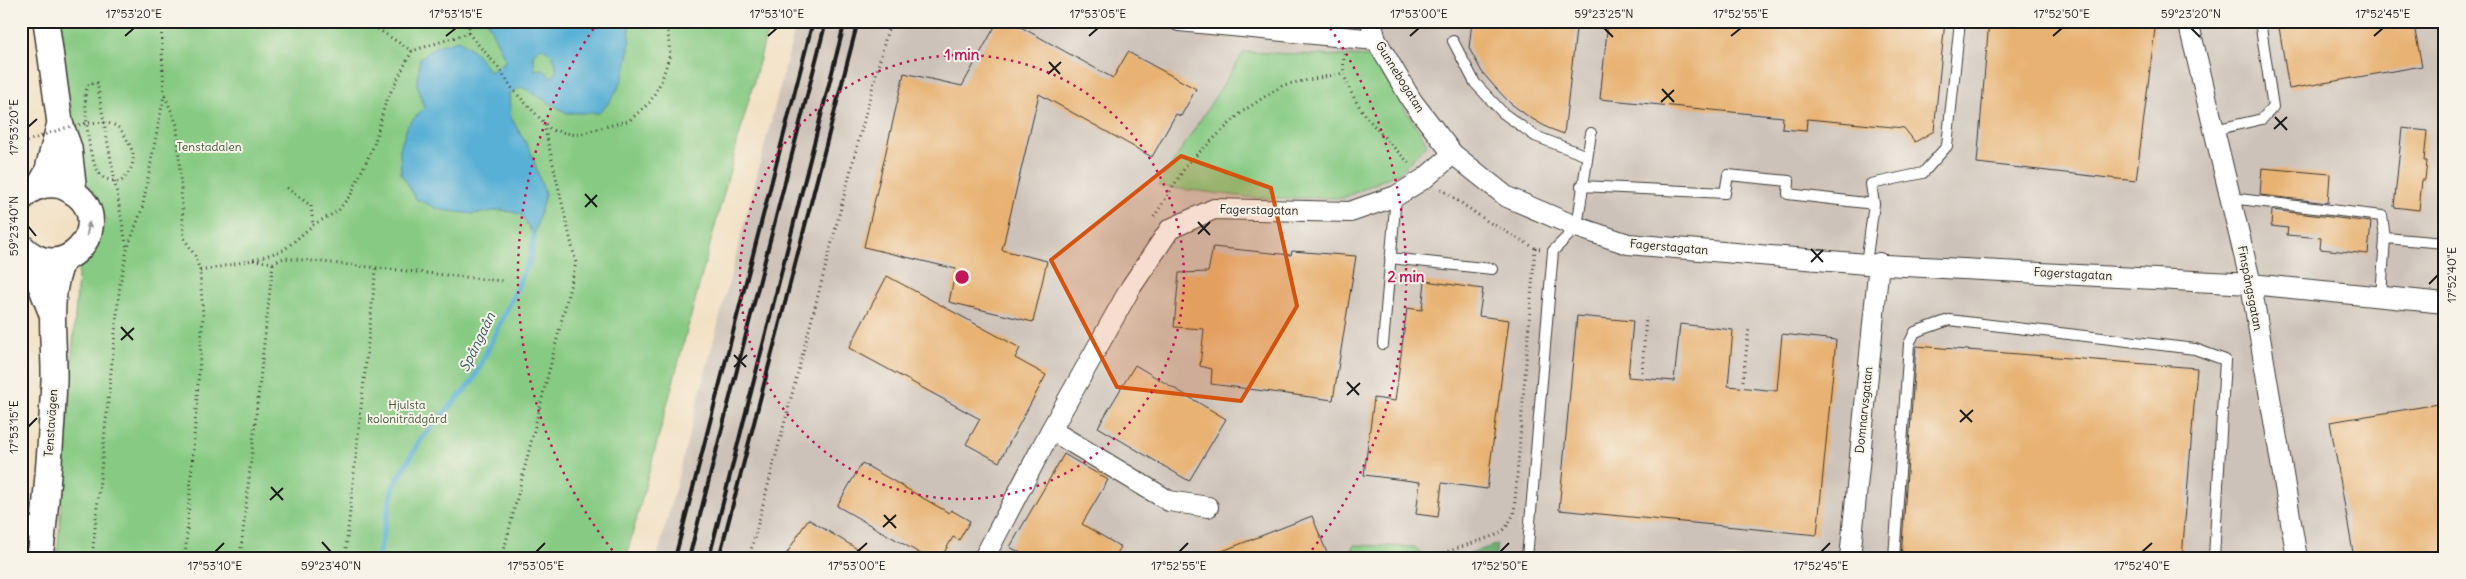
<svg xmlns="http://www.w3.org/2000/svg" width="2466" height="579" font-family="Delius,sans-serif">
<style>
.industrial{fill:#cdc2b9}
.green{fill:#87ca83;stroke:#527350}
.forest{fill:#6dae71;stroke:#446546}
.water{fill:#59b0d6;stroke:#3a6679;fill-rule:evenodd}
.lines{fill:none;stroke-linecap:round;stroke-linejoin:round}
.stream{stroke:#59b0d6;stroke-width:5.5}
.building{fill:#e8b273}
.service-casing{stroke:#3c3935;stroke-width:12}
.minor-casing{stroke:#3c3935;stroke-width:22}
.tertiary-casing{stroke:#3c3935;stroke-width:28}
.path{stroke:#3c3935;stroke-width:3;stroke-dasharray:1 4;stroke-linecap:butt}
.service{stroke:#fff;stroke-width:10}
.minor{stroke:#fff;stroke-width:20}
.tertiary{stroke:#fff;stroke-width:25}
.rail{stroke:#1c1c1c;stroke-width:4}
.path-bridge{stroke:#3c3935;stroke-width:3;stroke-dasharray:1 4;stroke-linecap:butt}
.oneway{fill:#999}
.marked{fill:#d4530e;fill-opacity:0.2;stroke:#d4530e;stroke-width:4;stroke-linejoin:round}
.ticks{fill:none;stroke:#1c1c1c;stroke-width:2}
.ring{fill:none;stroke:#c2185b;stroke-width:2.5;stroke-dasharray:2.5 5}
.labels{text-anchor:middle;stroke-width:4;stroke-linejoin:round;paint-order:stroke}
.street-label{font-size:12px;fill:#1c1c1c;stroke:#f7f3e8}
.park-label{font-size:12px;fill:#415940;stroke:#f7f3e8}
.water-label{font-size:14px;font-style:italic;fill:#345766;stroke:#f7f3e8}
.centre{fill:#c2185b;stroke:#f7f3e8;stroke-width:2.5}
.ring-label{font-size:15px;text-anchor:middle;font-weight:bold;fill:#c2185b;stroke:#f7f3e8;stroke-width:4;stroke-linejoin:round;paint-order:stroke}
.neatline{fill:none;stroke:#1c1c1c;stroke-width:2}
.ticks-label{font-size:12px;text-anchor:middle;fill:#1c1c1c}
</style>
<rect width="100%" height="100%" fill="#f7f3e8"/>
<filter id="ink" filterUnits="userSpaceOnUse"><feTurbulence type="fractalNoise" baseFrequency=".02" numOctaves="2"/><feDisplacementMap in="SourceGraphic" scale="10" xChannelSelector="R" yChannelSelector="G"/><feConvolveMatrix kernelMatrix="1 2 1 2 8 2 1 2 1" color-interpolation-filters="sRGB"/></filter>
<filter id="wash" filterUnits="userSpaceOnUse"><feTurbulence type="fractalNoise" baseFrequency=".0096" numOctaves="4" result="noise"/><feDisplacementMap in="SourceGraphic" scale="20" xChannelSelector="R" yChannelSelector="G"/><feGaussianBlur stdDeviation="1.12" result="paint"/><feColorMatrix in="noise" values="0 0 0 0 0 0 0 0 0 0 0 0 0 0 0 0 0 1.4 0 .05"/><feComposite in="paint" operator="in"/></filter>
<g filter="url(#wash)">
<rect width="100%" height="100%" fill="#f2e0c3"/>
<path class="industrial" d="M797,21H2445V558H657Z"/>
<path class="green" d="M57,21H770L626,558H57L79,262L107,221L80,172Z
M1244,52L1372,57L1427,144L1400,172L1343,198H1255L1158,186Z
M1354,545L1415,547L1425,558H1351Z"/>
<path class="forest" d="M1497,544L1495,558H1459Z"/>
<path class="water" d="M487,21H629C632,56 625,89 599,113H567L522,87L509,94L511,118L530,150L545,194L534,236L521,214L501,210L473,214L441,210L416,199L401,173L400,149L408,125L424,108L417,84L420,58L437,46L459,40L475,52L490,72L506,61ZM541,47C553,53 557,60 556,74L551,77L542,69L535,70L533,54Z"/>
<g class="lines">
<path class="stream" d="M378,558L393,487L421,439L473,381L530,260L534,236"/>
</g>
<g id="blocks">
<path class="building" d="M998,21H1010L1113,78L1128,52L1196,89L1181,116L1176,114L1152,157L1039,94L1002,250L1047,261L1033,322L949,302L956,269L864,247L904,73L962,86Z
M1472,21H1577L1564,134L1548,128L1529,117L1510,103L1494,86L1482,72L1469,48Z
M1608,21H1945L1934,131L1915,142L1904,128L1807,119L1806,131L1782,129L1783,117L1600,99Z
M1989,21H2156L2136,181L1977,163Z
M2278,21H2413L2422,66L2289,89Z
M2402,128L2427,131L2424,161H2427L2425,180H2422L2419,210L2394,207Z
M2262,168L2330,174L2328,203L2260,195Z
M2272,210L2371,222L2368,254L2320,249L2321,238L2287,235L2288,228L2271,226Z
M1213,247L1291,255L1292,251L1356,256L1333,400L1211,384L1212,369L1200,366L1204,329L1174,327L1179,273L1208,272Z
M887,276L1020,348L1015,358L1046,375L999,462L966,444L980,419L849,348Z
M1425,281L1483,289L1479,316L1509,320L1487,489L1442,483L1438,517L1416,514L1420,482L1364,475L1374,398L1395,401L1407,308L1422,310Z
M1577,316L1633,321L1628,377L1674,381L1680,324L1733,330L1728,386L1777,391L1782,334L1836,340L1817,535L1559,510Z
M1916,346L2197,368L2182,558H1901Z
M1135,365L1226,419L1189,481L1098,427Z
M2445,403V558H2354L2330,422Z
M1064,454L1108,480L1082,524L1121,547L1114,558H1029L1010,547Z
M862,463L949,513L951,510L970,521L959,540L953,537L941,558H928L837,506Z
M1312,516L1329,558H1207V557Z
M808,519L872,558H784Z"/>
</g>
</g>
<g filter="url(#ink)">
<use href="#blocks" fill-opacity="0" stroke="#3c3935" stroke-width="1"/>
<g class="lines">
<defs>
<path id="service" d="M1453,41L1475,83L1503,113L1535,136L1587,156
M2214,130L2262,119L2273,107L2260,21
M1581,186L1725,193L1728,175L1789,181L1788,194L1874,204L1866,264
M2230,198L2382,216L2385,238
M1874,204L1871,184L1923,173L1947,146L1960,21
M1390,258L1492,269
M2381,296L2385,238L2445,243
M1383,344L1396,196
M1527,558L1553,251L1577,227L1591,133
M1894,558L1909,344L1915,332L1949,320L2195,349L2225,360L2214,558"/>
<path id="minor" d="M1179,21L1376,40
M1371,21L1376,40L1412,101L1453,154L1507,197L1577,227L1628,244L1866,264L2251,284L2445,303
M2188,21L2251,284L2297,558
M1051,430L1169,501L1208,507
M21,527L43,530
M984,558L1051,430L1131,287L1170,229L1214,209L1350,212L1396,196L1425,178L1453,154
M1850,558L1879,263"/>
<path id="tertiary" d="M46,21L60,123L69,148L74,193
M39,187L47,173L60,123
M21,199C29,189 42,184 55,185C63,185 70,190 76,194C117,226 62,290 21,246
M28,253L52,314
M40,558C47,499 51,440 54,381C55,342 46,296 63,260"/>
</defs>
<use href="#service" class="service-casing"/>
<use href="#minor" class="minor-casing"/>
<use href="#tertiary" class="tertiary-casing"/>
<path class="path" d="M365,21L412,51
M468,33L498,67L514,91L551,130L576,135L630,120L650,102L661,82L670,55L667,21
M1344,54C1344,60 1343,68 1344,74C1354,110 1386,139 1411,165
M85,95L88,84L97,83L127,249
M165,96L177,125L184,238L195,256L200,271L203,317L185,558
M21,143H22
M287,188L311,206L313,225
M1441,189L1487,221L1535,248
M1154,217L1188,163L1243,111L1283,85L1344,73
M253,260L273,263L284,258L502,281
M200,271L253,260L284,250L313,225L338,211L351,194L374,145L386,101L412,51L468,33L470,21
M1642,372L1646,317
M1743,381L1749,327
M92,558L120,284L127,250L142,209L164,95L161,21
M240,558L273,263
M345,558L376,268
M502,558L576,263L543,121
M749,558L890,21
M1429,558L1496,535L1505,529L1514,514L1535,248L1541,249"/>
<use href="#service" class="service"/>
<use href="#minor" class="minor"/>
<use href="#tertiary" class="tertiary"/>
<path class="rail" d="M675,558L813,21
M689,558L826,21
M709,558L845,21
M719,558L858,21"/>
<path class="path-bridge" d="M22,143C46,135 92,114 116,126C123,130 128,141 131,148C137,162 130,173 120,182C115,181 108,180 104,178C86,164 87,116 85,95"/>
</g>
<defs><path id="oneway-solid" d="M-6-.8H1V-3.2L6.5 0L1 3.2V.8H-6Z" transform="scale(1.25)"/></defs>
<use class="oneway" href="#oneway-solid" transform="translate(88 229) rotate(-79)"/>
</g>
<path class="marked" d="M1181,156L1271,188L1297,306L1241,401L1117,387L1051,260Z"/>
<path class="ticks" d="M1604,28L1613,37M2191,28L2200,37M125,36L134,28M446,36L456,28M768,36L777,28M1089,36L1098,28M1410,36L1419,28M1731,36L1741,28M2053,36L2062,28M2374,36L2383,28M1049,62L1060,74M1048,74L1061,62M1662,89L1674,102M1661,102L1674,90M2275,117L2287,130M28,127L37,119M2274,129L2287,117M585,194L597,207M585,207L597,195M1198,222L1210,235M28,226L36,236M1198,234L1210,222M1811,249L1823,262M1811,262L1823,250M2429,284L2438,275M121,327L133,340M121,340L134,328M734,355L746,367M734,367L747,355M1347,382L1359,395M1347,395L1360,383M1960,410L1972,422M1960,422L1973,410M28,427L37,418M271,487L283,500M270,500L283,488M884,515L896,528M883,527L896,515M322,542L331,552M215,552L224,543M536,552L545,543M857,552L867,543M1179,552L1188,543M1500,552L1509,543M1821,552L1830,543M2142,552L2152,543"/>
<g class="ring">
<circle cx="962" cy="277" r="222"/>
<path d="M617 556A444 444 0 0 1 598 22M1326 22A444 444 0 0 1 1307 556"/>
</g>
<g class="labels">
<g class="street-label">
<text transform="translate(1400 77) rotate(58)" y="4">Gunnebogatan</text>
<text transform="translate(1259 210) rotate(1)" y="4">Fagerstagatan</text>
<text transform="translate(1669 247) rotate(5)" y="4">Fagerstagatan</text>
<text transform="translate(2073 274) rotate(3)" y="4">Fagerstagatan</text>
<text transform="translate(2250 288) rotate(79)" y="4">Finspångsgatan</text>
<text transform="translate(1864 410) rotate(-84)" y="4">Domnarvsgatan</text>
<text transform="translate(51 423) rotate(-86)" y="4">Tenstavägen</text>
</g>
<g class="park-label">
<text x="209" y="151">Tenstadalen</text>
<text x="407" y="409">Hjulsta<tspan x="407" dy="14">koloniträdgård</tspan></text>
</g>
<g class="water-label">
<text transform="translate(477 342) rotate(-64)" y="5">Spångaån</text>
</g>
</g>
<circle cx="962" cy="277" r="8" class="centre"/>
<g class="ring-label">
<text x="962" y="60">1 min</text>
<text x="1406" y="282">2 min</text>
</g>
<rect width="2466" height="579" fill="none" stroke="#f7f3e8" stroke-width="55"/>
<rect x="28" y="28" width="2410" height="524" class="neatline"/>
<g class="ticks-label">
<text x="134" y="18">17°53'20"E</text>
<text x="456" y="18">17°53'15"E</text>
<text x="777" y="18">17°53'10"E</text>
<text x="1098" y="18">17°53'05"E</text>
<text x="1419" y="18">17°53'00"E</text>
<text x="1604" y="18">59°23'25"N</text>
<text x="1741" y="18">17°52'55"E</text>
<text x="2062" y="18">17°52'50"E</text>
<text x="2191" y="18">59°23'20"N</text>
<text x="2383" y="18">17°52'45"E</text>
<text transform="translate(14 127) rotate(-90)" y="4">17°53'20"E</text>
<text transform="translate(14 226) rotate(-90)" y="4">59°23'40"N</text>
<text transform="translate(2452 275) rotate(-90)" y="4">17°52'40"E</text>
<text transform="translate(14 427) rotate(-90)" y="4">17°53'15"E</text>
<text x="215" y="570">17°53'10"E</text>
<text x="331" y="570">59°23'40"N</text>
<text x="536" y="570">17°53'05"E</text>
<text x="857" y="570">17°53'00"E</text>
<text x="1179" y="570">17°52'55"E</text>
<text x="1500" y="570">17°52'50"E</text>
<text x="1821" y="570">17°52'45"E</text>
<text x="2142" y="570">17°52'40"E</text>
</g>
</svg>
